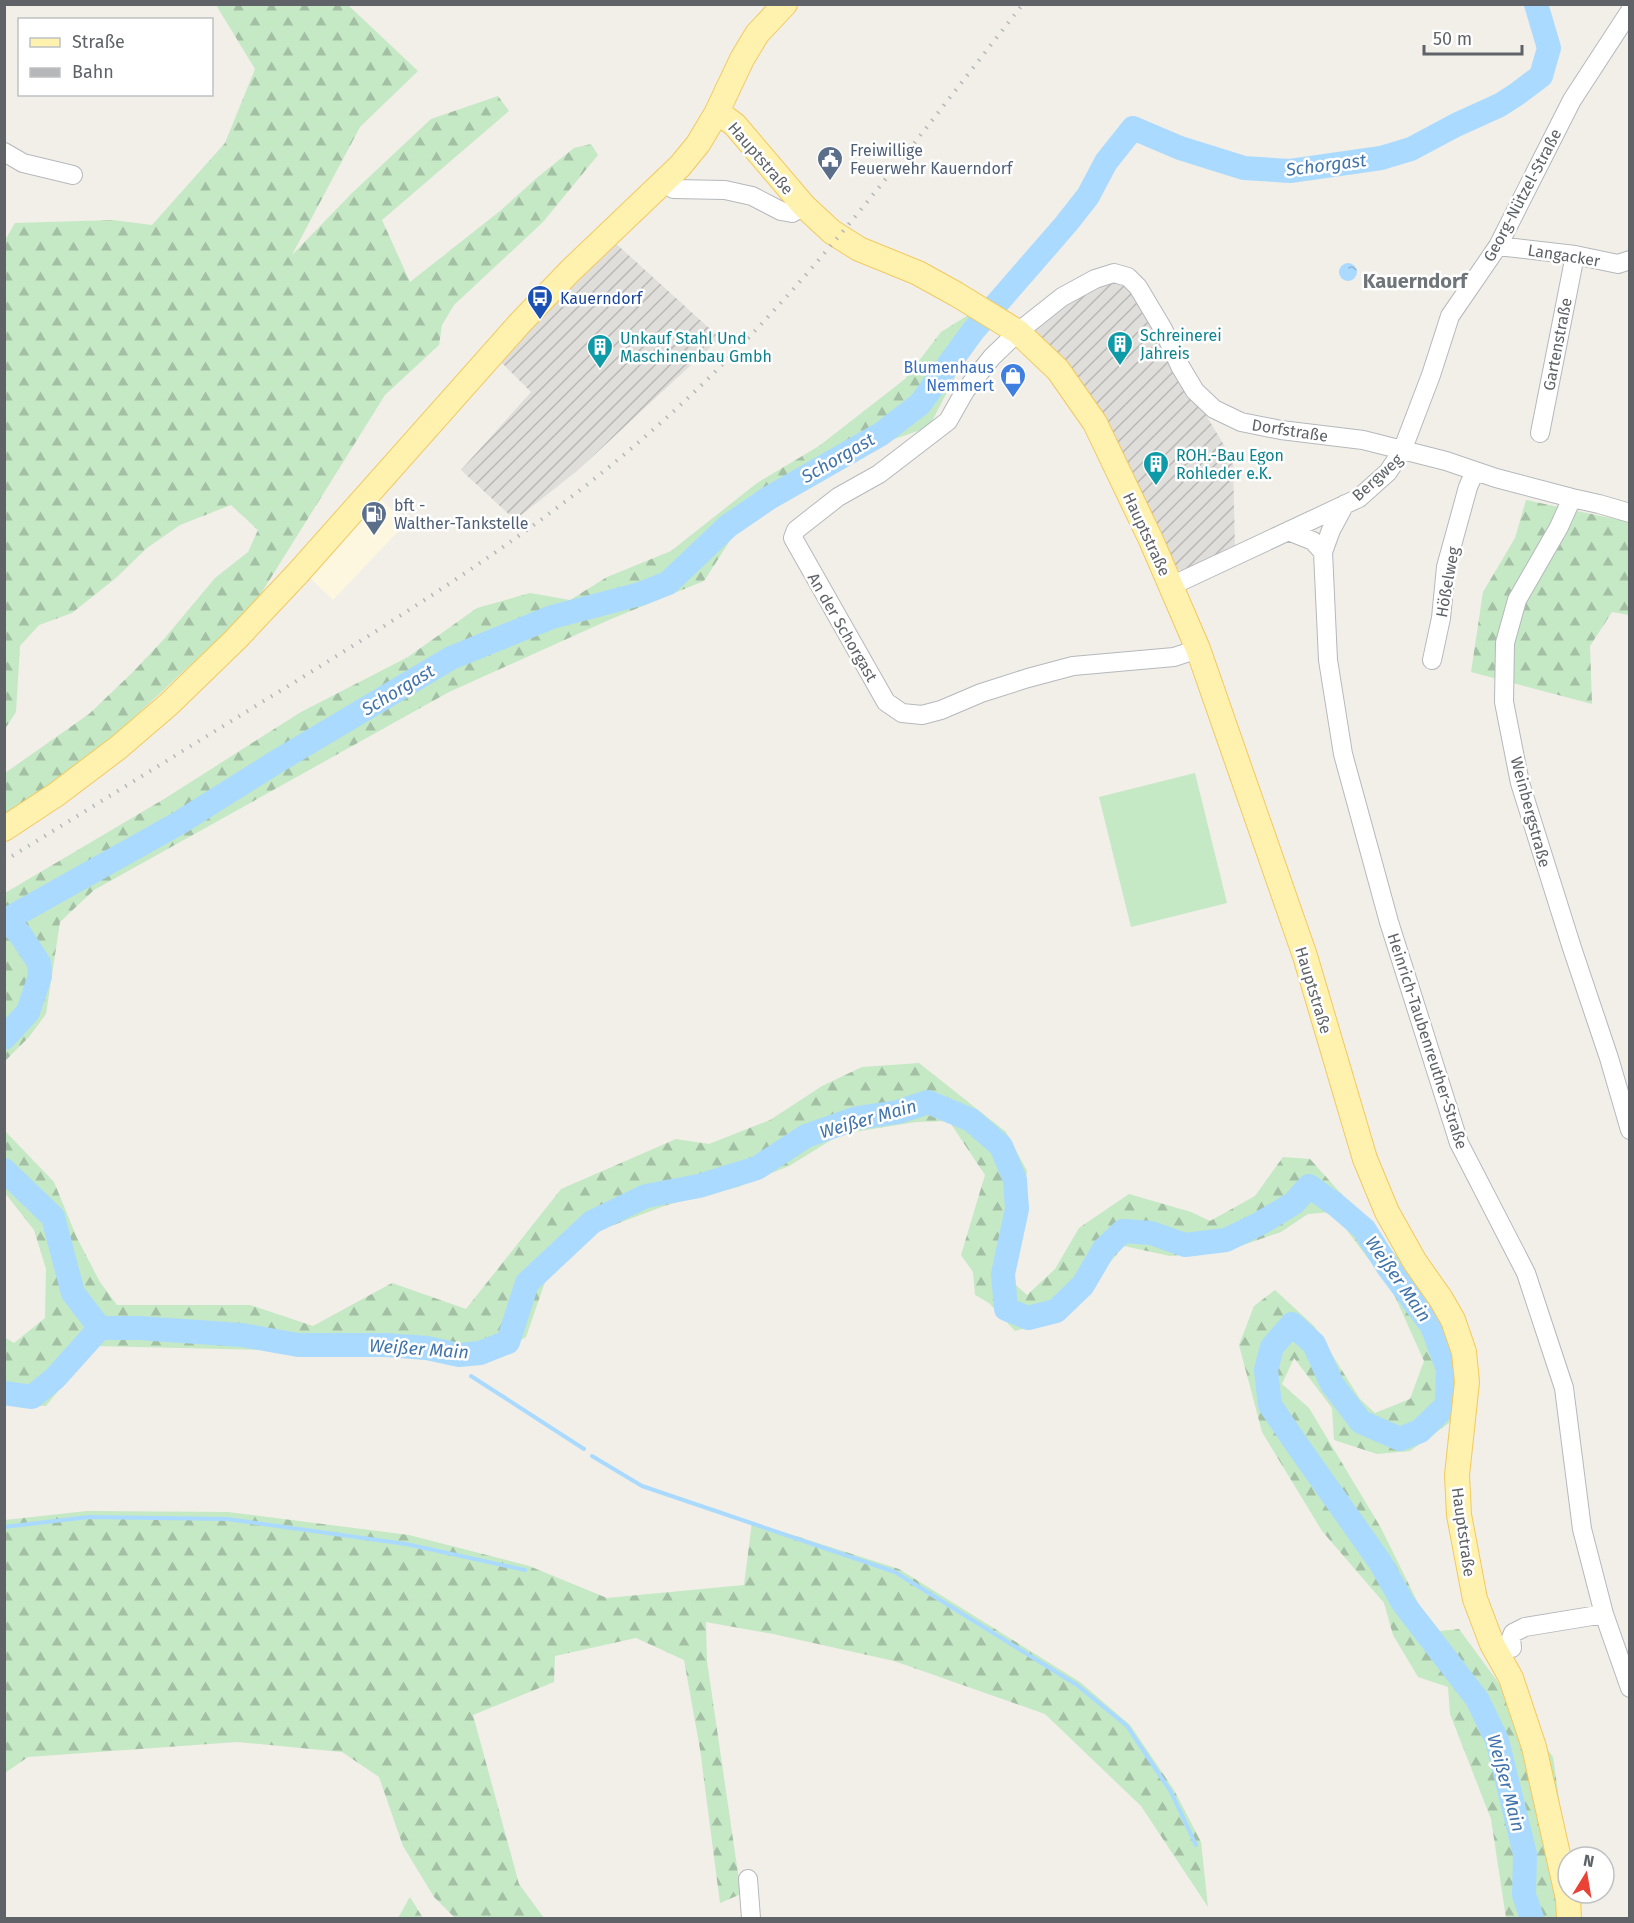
<svg xmlns="http://www.w3.org/2000/svg" width="1634" height="1923" font-family="'Fira Sans',sans-serif">
<style>
.commercial{fill:#fef7e0}
.industrial{fill:url(#industrial-furrows)}
.forest{fill:url(#forest-firs)}
.pitch{fill:#c5e8c5}
.water{fill:url(#water-ripples)}
.lines{fill:none;stroke-linecap:round;stroke-linejoin:round}
.stream{stroke:#aadaff;stroke-width:4}
.river{stroke:#aadaff;stroke-width:24}
.minor-casing{stroke:#b5b8bc;stroke-width:20}
.major-casing{stroke:#f2c960;stroke-width:26}
.minor{stroke:#fff;stroke-width:18}
.major{stroke:#fff2af;stroke-width:24}
.rail{stroke:#b6b7b8;stroke-width:4;stroke-dasharray:1.5 8;stroke-linecap:butt}
.labels{text-anchor:middle;stroke-width:5;stroke-linejoin:round;paint-order:stroke}
.service-label{font-size:16px;fill:#4e5e75;stroke:#fff;text-anchor:start}
.street-label{font-size:16px;fill:#5f6368;stroke:#fff}
.transit-label{font-size:16px;fill:#164399;stroke:#fff;text-anchor:start}
.culture-label{font-size:16px;fill:#0d838f;stroke:#fff;text-anchor:start}
.shop-label{font-size:16px;fill:#366cbe;stroke:#fff;text-anchor:end}
.water-label{font-size:18px;font-style:italic;fill:#4174aa;stroke:#fff}
.quarter-label{font-size:20px;font-weight:bold;fill:#70757a;stroke:#fff}
</style>
<defs>
<pattern id="industrial-furrows" width="10" height="10" patternUnits="userSpaceOnUse" patternTransform="scale(1.5)"><rect width="10" height="10" fill="#e0deda"/><path d="M-1 1l2-2M0 10L10 0M9 11l2-2" fill="none" stroke="#b9b8b5"/></pattern>
<pattern id="forest-firs" width="22" height="20" patternUnits="userSpaceOnUse" patternTransform="scale(1.5)"><rect width="22" height="20" fill="#c5e8c5"/><path d="M5 1l3.5 6h-7zM16 11l3.5 6h-7z" fill="#a3c0a4"/></pattern>
<pattern id="water-ripples" width="26" height="14" patternUnits="userSpaceOnUse" patternTransform="scale(1.5)"><rect width="26" height="14" fill="#aadaff"/><path d="M2 4q2-2 4 0t4 0M15 11q2-2 4 0t4 0" fill="none" stroke="#8eb4d2"/></pattern>
</defs>
<rect width="100%" height="100%" fill="#f1efe8"/>
<path class="commercial" d="M379,497L406,523L333,600L308,576Z"/>
<path class="industrial" d="M612,240L720,338L577,471L515,520L461,470L531,392L498,359Z
M1108,278L1133,288L1183,377L1233,460L1235,549L1190,571L1179,570L1170,564L1025,331Z"/>
<path class="forest" d="M216,5H348L418,71L360,127L292,255L352,193L431,119L498,96L509,111L382,220L410,282L500,211L539,176L574,148L591,144L598,155L543,222L454,305L442,325L439,345L385,395L252,608L90,758L5,815V773L89,714L133,672L164,639L215,578L248,552L258,530L231,505L180,525L147,548L117,577L72,613L39,625L20,646L16,712L5,729V240L15,223L113,220L152,225L225,143L255,69Z
M978,309L994,321L977,334L929,427L872,447L821,482L795,490L740,525L704,581L611,619L449,692L94,890L60,922L46,1014L29,1037L5,1061V893L164,799L301,712L408,657L477,608L530,593L570,600L607,577L671,551L757,483L819,446L905,379L941,332Z
M1526,500L1629,522V615L1612,612L1590,646L1592,704L1471,672L1483,592L1515,538Z
M919,1063L1006,1132L1027,1171L1019,1234L1010,1280L1027,1295L1055,1269L1079,1228L1129,1194L1191,1212L1210,1221L1255,1196L1283,1157L1310,1159L1431,1294L1460,1357L1470,1408L1410,1451L1377,1454L1334,1440L1332,1408L1294,1358L1282,1384L1309,1408L1381,1528L1419,1605L1440,1631L1459,1629L1553,1757L1576,1918H1506L1491,1819L1450,1714L1448,1687L1418,1677L1393,1635L1384,1603L1322,1531L1262,1432L1239,1345L1254,1306L1275,1290L1314,1326L1360,1399L1375,1413L1410,1399L1424,1361L1392,1290L1333,1212L1308,1214L1281,1232L1229,1250L1170,1256L1124,1246L1063,1317L1015,1331L989,1303L975,1295L973,1272L961,1255L985,1175L949,1121L916,1122L841,1134L789,1166L738,1187L667,1205L600,1230L546,1279L526,1337L480,1363L426,1360L353,1352L95,1346L46,1406L5,1404L4,1337L14,1343L45,1318L46,1269L34,1230L5,1193V1131L54,1182L77,1238L100,1282L117,1305H250L313,1326L392,1283L466,1309L561,1189L676,1139L709,1144L770,1120L822,1086L862,1067Z
M87,1511L228,1512L409,1535L529,1566L607,1598L744,1585L752,1522L899,1569L1080,1682L1130,1725L1174,1790L1201,1842L1208,1907L1141,1806L1045,1714L894,1661L773,1634L706,1622L707,1661L741,1894L720,1903L700,1749L684,1660L636,1638L555,1656L554,1682L473,1715L519,1884L544,1918H455L434,1897L403,1846L379,1777L342,1752L237,1742L28,1757L5,1773V1520Z
M410,1897L423,1918H398Z"/>
<path class="pitch" d="M1195,773L1227,903L1131,927L1099,797Z"/>
<path class="water" d="M1339 272a9 9 0 1 1 18 0a9 9 0 1 1-18 0Z"/>
<g class="lines">
<path class="stream" d="M471,1376L584,1449
M592,1456L642,1486L895,1572L1077,1685L1127,1726L1171,1792L1196,1845
M4,1527L89,1517L227,1519L406,1544L525,1570"/>
<path class="river" d="M4,921L179,823L276,762L451,658L552,617L640,594L668,583L728,526L769,498L881,434L920,404L973,331L1066,224L1088,196L1106,162L1133,128L1180,148L1244,168L1290,171L1381,158L1411,149L1456,125L1500,105L1517,94L1541,76L1549,48L1536,4
M4,1038L28,1012L40,976L39,963L20,934L6,920
M4,1170L53,1217L73,1293L100,1328
M4,1393L32,1397L55,1378L100,1328H139L242,1335L298,1345H385L427,1348L459,1355L480,1353L508,1342L527,1283L592,1222L646,1196L699,1186L757,1168L806,1136L857,1118L898,1112L928,1102L971,1120L1001,1146L1015,1180L1017,1209L1003,1274L1006,1309L1028,1318L1056,1311L1083,1285L1104,1249L1123,1231L1151,1233L1185,1245L1226,1240L1259,1224L1294,1203L1309,1186L1336,1205L1364,1229L1388,1267L1432,1326L1448,1369L1447,1405L1420,1431L1400,1439L1361,1422L1332,1384L1314,1344L1292,1324L1272,1347L1266,1370L1270,1405L1300,1449L1380,1562L1403,1603L1477,1699L1497,1740L1525,1854L1524,1895L1532,1918"/>
<defs>
<path id="minor" d="M4,152L23,163L73,175
M665,181L673,189L725,190L752,196L781,211L792,213L804,206
M1498,246L1575,255L1618,264L1630,260
M1540,433L1575,255
M1572,498L1559,527L1517,600L1505,643L1504,702L1520,783L1572,948L1609,1058L1630,1130
M1345,504L1331,530L1323,552L1328,660L1343,754L1389,922L1459,1143L1526,1273L1564,1388L1582,1529L1604,1614L1630,1688
M1288,531L1313,541L1323,552
M1171,586L1359,498L1388,472L1402,451L1431,375L1450,316L1498,246L1572,100L1630,11
M1198,649L1174,657L1073,666L1028,678L981,693L941,710L922,715L902,713L886,702L793,538L796,530L838,497L879,474L948,421L965,391L992,357L1018,332L1062,297L1095,279L1114,273L1128,277L1138,287L1163,329L1180,366L1195,391L1214,409L1241,422L1281,430L1363,440L1446,461L1496,478L1572,498L1599,504L1630,513
M1432,660L1441,618L1446,567L1468,487L1475,471
M1512,1648L1511,1638L1513,1633L1525,1627L1604,1614
M748,1879L751,1918"/>
<path id="major" d="M716,114L727,119L735,125L804,206L832,232L859,249L918,273L956,294L1018,332L1058,370L1095,423L1151,540L1198,649L1305,956L1365,1159L1387,1212L1415,1262L1441,1299L1453,1320L1464,1352L1467,1382L1457,1475L1459,1515L1475,1599L1492,1644L1511,1678L1534,1747L1568,1899L1569,1918
M4,829L57,794L119,747L169,704L236,639L298,573L520,323L570,271L680,166L698,144L716,114L742,59L757,34L785,4"/>
</defs>
<use href="#minor" class="minor-casing"/>
<use href="#major" class="major-casing"/>
<use href="#minor" class="minor"/>
<use href="#major" class="major"/>
<path class="rail" d="M4,861C102,801 200,740 298,680C422,603 546,525 656,427C797,303 907,151 1023,4"/>
</g>
<defs>
<symbol id="civic-pin" viewBox="-11 -11 22 30"><path d="M0 17L-7.5 6A9.5 9.5 0 1 1 7.5 6Z" fill="#5c6f8a" stroke="#fff"/><path d="M-.6-6.5H3V-4.5H.6V-3L4-1V1h2V6H-6V1h2V-1L-.6-3ZM-1.2 2.5V6h2.4V2.5Z" fill="#fff"/></symbol>
<symbol id="bus-pin" viewBox="-11 -11 22 30"><path d="M0 17L-7.5 6A9.5 9.5 0 1 1 7.5 6Z" fill="#1a4fb4" stroke="#fff"/><path d="M-5-6H5V4H4V6H2V4H-2V6H-4V4H-5ZM-3.5-4V0h7V-4ZM-3.5 1.2v1.5H-2V1.2ZM2 1.2v1.5H3.5V1.2Z" fill="#fff"/></symbol>
<symbol id="building-pin" viewBox="-11 -11 22 30"><path d="M0 17L-7.5 6A9.5 9.5 0 1 1 7.5 6Z" fill="#0f9aa8" stroke="#fff"/><path d="M-4-6H4V6H1V3H-1V6H-4ZM-2.5-4.3h1.7v1.8h-1.7ZM.8-4.3h1.7v1.8H.8ZM-2.5-1h1.7V.8h-1.7ZM.8-1h1.7V.8H.8Z" fill="#fff"/></symbol>
<symbol id="shop-pin" viewBox="-11 -11 22 30"><path d="M0 17L-7.5 6A9.5 9.5 0 1 1 7.5 6Z" fill="#3f7fe0" stroke="#fff"/><path d="M-5-2.5h2.3a2.7 3.5 0 0 1 5.4 0H5L5.5 6h-11ZM-1.5-2.5h3a1.5 2.3 0 0 0-3 0Z" fill="#fff"/></symbol>
<symbol id="fuel-pin" viewBox="-11 -11 22 30"><path d="M0 17L-7.5 6A9.5 9.5 0 1 1 7.5 6Z" fill="#5c6f8a" stroke="#fff"/><path d="M-5.5-6h7V0h2V4h1.3V-2.5L3-4.5l.8-.8L6-3V5H2.5V1h-1V6h-7ZM-4.2-4.7v3.2H.2V-4.7Z" fill="#fff"/></symbol>
</defs>
<g fill-rule="evenodd">
<use href="#civic-pin" x="815" y="144" width="30" height="40"/>
<use href="#bus-pin" x="525" y="283" width="30" height="40"/>
<use href="#building-pin" x="1105" y="329" width="30" height="40"/>
<use href="#building-pin" x="585" y="332" width="30" height="40"/>
<use href="#shop-pin" x="998" y="361" width="30" height="40"/>
<use href="#building-pin" x="1141" y="449" width="30" height="40"/>
<use href="#fuel-pin" x="359" y="499" width="30" height="40"/>
</g>
<g class="labels">
<g class="service-label">
<text x="850" y="156">Freiwillige<tspan x="850" dy="18">Feuerwehr Kauerndorf</tspan></text>
<text x="394" y="511">bft -<tspan x="394" dy="18">Walther-Tankstelle</tspan></text>
</g>
<g class="street-label">
<text transform="translate(761 158) rotate(49)" y="6">Hauptstraße</text>
<text transform="translate(1522 195) rotate(-62)" y="6">Georg-Nützel-Straße</text>
<text transform="translate(1564 255) rotate(9)" y="6">Langacker</text>
<text transform="translate(1557 344) rotate(-79)" y="6">Gartenstraße</text>
<text transform="translate(1290 430) rotate(9)" y="6">Dorfstraße</text>
<text transform="translate(1377 477) rotate(-42)" y="6">Bergweg</text>
<text transform="translate(1147 534) rotate(65)" y="6">Hauptstraße</text>
<text transform="translate(1447 582) rotate(-80)" y="6">Hößelweg</text>
<text transform="translate(843 627) rotate(60)" y="6">An der Schorgast</text>
<text transform="translate(1531 812) rotate(75)" y="6">Weinbergstraße</text>
<text transform="translate(1314 990) rotate(73)" y="6">Hauptstraße</text>
<text transform="translate(1428 1041) rotate(72)" y="6">Heinrich-Taubenreuther-Straße</text>
<text transform="translate(1464 1532) rotate(82)" y="6">Hauptstraße</text>
</g>
<g class="transit-label">
<text x="560" y="304">Kauerndorf</text>
</g>
<g class="culture-label">
<text x="1140" y="341">Schreinerei<tspan x="1140" dy="18">Jahreis</tspan></text>
<text x="620" y="344">Unkauf Stahl Und<tspan x="620" dy="18">Maschinenbau Gmbh</tspan></text>
<text x="1176" y="461">ROH.-Bau Egon<tspan x="1176" dy="18">Rohleder e.K.</tspan></text>
</g>
<g class="shop-label">
<text x="994" y="373">Blumenhaus<tspan x="994" dy="18">Nemmert</tspan></text>
</g>
<g class="water-label">
<text transform="translate(1326 165) rotate(-7)" y="6">Schorgast</text>
<text transform="translate(838 458) rotate(-30)" y="6">Schorgast</text>
<text transform="translate(398 690) rotate(-31)" y="6">Schorgast</text>
<text transform="translate(868 1119) rotate(-16)" y="6">Weißer Main</text>
<text transform="translate(1398 1279) rotate(55)" y="6">Weißer Main</text>
<text transform="translate(419 1349) rotate(4)" y="6">Weißer Main</text>
<text transform="translate(1506 1783) rotate(75)" y="6">Weißer Main</text>
</g>
<g class="quarter-label">
<text x="1415" y="288">Kauerndorf</text>
</g>
</g>
<rect width="1634" height="1923" fill="none" stroke="#5f6368" stroke-width="12"/>
<rect x="18" y="18" width="195" height="78" fill="#ffffff" stroke="#bfc1c3" stroke-width="1.5"/>
<rect x="30" y="38" width="30" height="9" fill="#fff2af" stroke="#bfc1c3" stroke-width="1.5"/>
<text x="72" y="48" font-size="18" fill="#5f6368">Straße</text>
<rect x="30" y="68" width="30" height="9" fill="#b6b7b8" stroke="#bfc1c3" stroke-width="1.5"/>
<text x="72" y="78" font-size="18" fill="#5f6368">Bahn</text>
<g transform="translate(1586 1875) rotate(11)"><circle r="28" fill="#ffffff" stroke="#bfc1c3" stroke-width="1.5"/>
<path d="M0-4.5L10 22L0 15L-10 22Z" fill="#ea4335"/>
<text y="-9" font-size="16" font-weight="bold" text-anchor="middle" fill="#5f6368">N</text>
</g>
<path d="M1424 45v9h98v-9" fill="none" stroke="#5f6368" stroke-width="3"/>
<text x="1433" y="45" font-size="18" fill="#5f6368" stroke="#ffffff" stroke-width="4.5" paint-order="stroke">50 m</text>
</svg>
